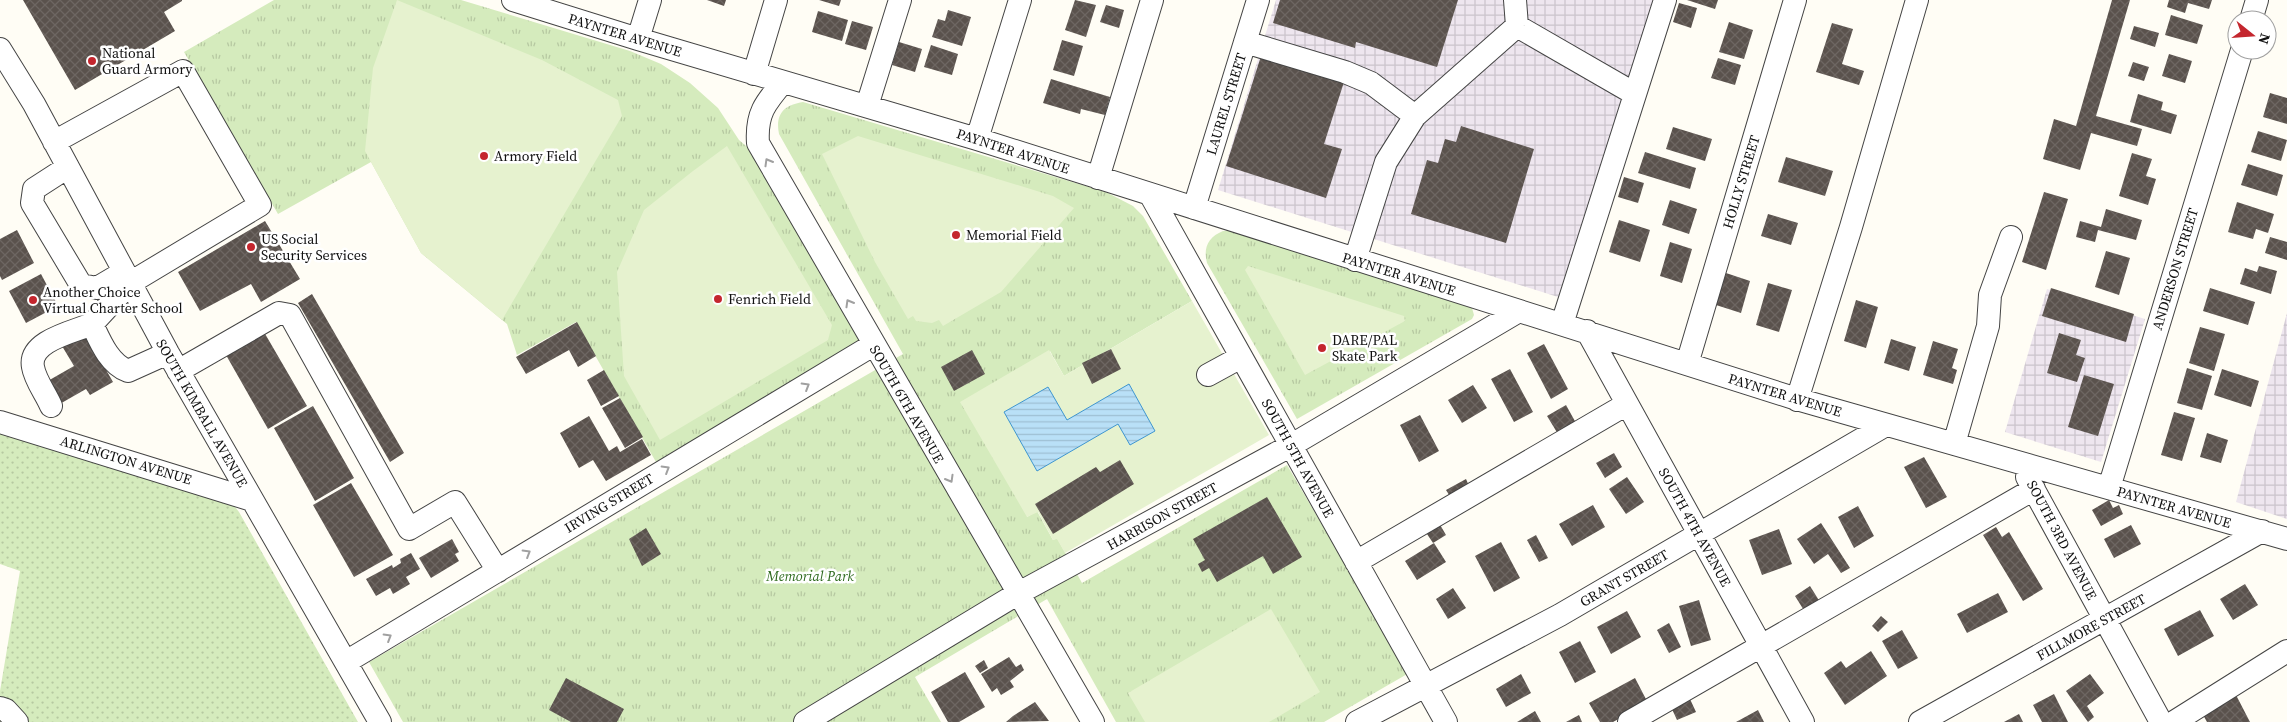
<svg xmlns="http://www.w3.org/2000/svg" width="2287" height="722" font-family="'Source Serif 4',serif">
<style>
.industrial{fill:url(#industrial-grid)}
.grass{fill:url(#grass-dots)}
.park{fill:url(#park-tufts)}
.pitch{fill:#e6f2cf}
.water{fill:url(#water-rules);stroke:#3f96cf}
.building{fill:url(#building-cross-hatch)}
.lines{fill:none;stroke-linecap:round;stroke-linejoin:round}
.minor-casing{stroke:#444;stroke-width:24}
.minor{stroke:#fff;stroke-width:22}
.oneway{stroke:#a0a0a0}
.poi-dot{fill:#c4262e;stroke:#fff;stroke-width:2}
.labels{text-anchor:middle;stroke-width:5;stroke-linejoin:round;paint-order:stroke}
.street-label{font-size:14px;fill:#111;stroke:#fff}
.poi-label{font-size:14px;fill:#111;stroke:#fff;text-anchor:start}
.park-label{font-size:14px;font-style:italic;fill:#2f6b1f;stroke:#fff}
</style>
<defs>
<pattern id="industrial-grid" width="8" height="8" patternUnits="userSpaceOnUse" patternTransform="scale(1.25)"><rect width="8" height="8" fill="#eee6ef"/><path d="M0 4h8M4 0v8" fill="none" stroke="#cbc4cc"/></pattern>
<pattern id="grass-dots" width="8" height="8" patternUnits="userSpaceOnUse" patternTransform="scale(1.25)"><rect width="8" height="8" fill="#d5ebbd"/><path d="M2 2h.1M6 6h.1" fill="none" stroke="#b6c8a1" stroke-width="1.8" stroke-linecap="round"/></pattern>
<pattern id="park-tufts" width="24" height="20" patternUnits="userSpaceOnUse" patternTransform="scale(1.25)"><rect width="24" height="20" fill="#d5ebbd"/><path d="M3 7l-1-3M5 7V3M7 7l1-3M15 17l-1-3M17 17v-4M19 17l1-3" fill="none" stroke="#b6c8a1"/></pattern>
<pattern id="water-rules" width="6" height="5" patternUnits="userSpaceOnUse" patternTransform="scale(1.25)"><rect width="6" height="5" fill="#b9e0f7"/><path d="M0 2.5h6" fill="none" stroke="#9ebfd3"/></pattern>
<pattern id="building-cross-hatch" width="8" height="8" patternUnits="userSpaceOnUse" patternTransform="scale(1.25)"><rect width="8" height="8" fill="#5a524d"/><path d="M0 0l8 8M0 8l8-8" fill="none" stroke="#6d6662"/></pattern>
</defs>
<rect width="100%" height="100%" fill="#fffdf5"/>
<path class="industrial" d="M1276,0H1656L1558,297L1218,190Z
M2047,289L2145,319L2101,462L2005,432Z
M2287,313V519L2236,502Z"/>
<path class="grass" d="M0,428L232,503L239,512L358,722H0V691L20,571L0,564Z"/>
<path class="park" d="M274,0H461L630,51L661,64L690,83L718,108L739,140L752,151L862,343L656,462L576,322L517,355L507,324L421,253L371,162L278,214L184,52Z
M803,102L1106,192L1133,206L1143,216L1192,301L1064,376L1050,351L1027,517L1037,511L1053,540L1057,538L1082,583L1287,465L1409,673L1324,722H1116L1047,599L915,677L941,722H403L369,662L903,354L779,134C775,114 784,105 803,102Z
M1223,231H1232L1472,308L1474,315L1472,319L1297,419L1207,263C1203,248 1208,237 1223,231Z"/>
<path class="pitch" d="M397,0L542,60L618,100L622,116L502,320L421,253L365,151L373,68Z
M858,136L1053,196L1074,208L1001,292L943,326L939,320L932,323L916,321L913,316L908,319L875,262L822,154Z
M727,146L832,325L828,340L660,440L624,376L617,272L644,210L693,171Z
M1248,266L1404,316L1405,321L1305,375L1245,270Z
M1192,301L1269,435L1065,553L1057,539L1053,540L1038,512L1027,517L960,402L1049,350L1064,376Z
M1271,609L1320,692L1269,722H1145L1128,693Z"/>
<path class="water" d="M1129,384L1155,431L1130,445L1118,424L1037,471L1004,412L1048,387L1067,420Z"/>
<path class="building" d="M23,0H182V1L164,12L175,31L75,90Z
M707,0H726L724,6Z
M819,0H841L839,6Z
M1075,0L1096,5L1086,37L1065,30Z
M1280,0H1458L1437,67L1356,42L1355,48L1273,23Z
M1687,0H1718L1715,9Z
M2112,0H2130L2096,116L2142,129L2137,146L2091,133L2080,170L2043,159L2054,119L2076,126Z
M2169,0H2212L2209,9L2188,3L2185,13L2167,7Z
M1679,3L1697,8L1691,28L1673,22Z
M1106,5L1124,10L1119,28L1100,22Z
M948,10L971,17L962,46L932,37L938,19L945,21Z
M818,11L848,20L842,41L812,32Z
M2171,15L2203,25L2197,44L2165,35Z
M852,21L873,27L866,50L845,44Z
M1729,22L1753,30L1744,59L1719,52Z
M1832,23L1853,29L1842,64L1864,71L1859,85L1816,72Z
M2134,26L2159,33L2155,47L2130,39Z
M1062,40L1083,46L1074,76L1053,70Z
M899,42L922,49L915,72L892,65Z
M931,45L958,54L952,75L924,67Z
M2169,54L2192,61L2185,83L2162,76Z
M1261,56L1344,82L1324,144L1342,149L1326,198L1226,166Z
M1718,58L1741,65L1735,85L1711,78Z
M2133,62L2149,67L2144,81L2128,76Z
M1051,79L1110,97L1105,115L1081,109L1080,114L1043,103Z
M2270,93L2287,98V124L2263,117Z
M2138,94L2163,102L2161,110L2177,115L2171,134L2130,122Z
M1461,126L1534,149L1506,243L1411,214L1427,160L1438,163L1445,139L1456,142Z
M1673,127L1712,139L1705,161L1666,149Z
M2258,131L2287,140L2281,161L2251,152Z
M1645,152L1696,168L1690,189L1638,173Z
M2132,153L2152,159L2146,176L2156,179L2148,205L2119,196Z
M1786,157L1833,171L1825,196L1778,182Z
M2248,164L2283,175L2277,196L2241,185Z
M1624,177L1644,183L1638,203L1618,197Z
M2044,192L2068,199L2046,270L2022,262Z
M1670,200L1697,209L1689,234L1662,225Z
M2237,202L2274,214L2268,233L2256,229L2253,239L2228,232Z
M2106,209L2142,220L2136,240L2098,230L2095,242L2076,237L2080,221L2101,227Z
M1768,214L1798,223L1791,245L1761,236Z
M1619,220L1650,230L1640,262L1609,252Z
M265,221L300,279L261,302L251,284L200,311L178,272Z
M17,230L34,263L2,280L0,276V239Z
M2270,237L2287,242V260L2265,253Z
M1670,242L1692,249L1682,283L1660,276Z
M2106,251L2130,258L2119,295L2095,287Z
M2259,266L2277,271L2271,294L2240,284L2245,268L2257,272Z
M1726,273L1750,281L1741,313L1716,305Z
M41,274L58,306L26,323L9,291Z
M1768,283L1792,290L1779,332L1756,325Z
M2051,288L2134,314L2126,342L2042,316Z
M2210,288L2255,302L2248,325L2203,311Z
M312,294L404,453L390,462L298,303Z
M1856,300L1878,307L1866,348L1844,341Z
M577,322L596,356L578,367L569,350L526,374L516,357Z
M2200,327L2225,334L2214,371L2189,363Z
M264,332L307,406L268,429L226,355Z
M85,333L113,382L90,395L86,389L58,405L46,382L74,366L62,346Z
M2059,333L2081,340L2076,355L2085,358L2077,382L2047,373Z
M1891,339L1916,347L1909,371L1884,363Z
M1933,341L1958,349L1952,368L1957,370L1953,384L1923,375Z
M1544,344L1568,389L1551,399L1527,353Z
M1111,349L1121,369L1092,384L1082,363Z
M972,350L985,374L954,391L941,367Z
M2187,368L2212,376L2202,410L2177,403Z
M1510,369L1533,412L1514,422L1491,379Z
M2222,369L2259,381L2251,407L2214,395Z
M604,370L619,396L601,406L587,380Z
M2084,375L2114,384L2098,436L2068,427Z
M1473,385L1487,408L1462,423L1448,400Z
M620,398L643,437L625,448L602,408Z
M1566,405L1576,423L1558,434L1547,416Z
M313,406L354,478L315,501L274,428Z
M2174,412L2195,418L2182,461L2161,455Z
M1420,415L1439,451L1419,462L1400,425Z
M589,416L609,451L617,446L620,452L642,439L651,455L606,481L593,460L579,468L560,433Z
M2207,433L2228,440L2221,463L2200,457Z
M1614,453L1622,467L1605,478L1596,463Z
M1924,457L1947,497L1926,508L1904,467Z
M1120,460L1134,484L1053,534L1035,504L1096,467L1100,472Z
M1627,477L1644,502L1626,514L1609,489Z
M1466,479L1470,488L1451,498L1446,490Z
M351,483L393,555L354,577L313,505Z
M1267,497L1302,557L1273,574L1263,556L1217,582L1209,568L1202,572L1198,564L1205,560L1193,539Z
M2109,500L2113,508L2119,505L2123,514L2101,526L2092,510Z
M1593,505L1605,527L1572,546L1559,524Z
M1858,506L1874,536L1854,548L1838,517Z
M1439,523L1446,535L1433,543L1425,531Z
M1821,523L1850,568L1841,573L1828,554L1814,564L1797,539Z
M2131,525L2141,544L2114,558L2104,539Z
M1996,527L2002,537L2009,532L2043,589L2023,601L1983,535Z
M646,528L661,554L642,566L629,539Z
M1779,529L1792,564L1762,575L1749,540Z
M1536,535L1548,558L1539,562L1527,540Z
M452,539L459,552L455,554L459,561L431,578L419,558Z
M1501,542L1520,578L1494,592L1475,556Z
M1434,543L1446,562L1417,580L1405,561Z
M411,553L420,569L406,577L410,584L393,594L390,588L376,596L366,579L392,565L393,568L401,563L400,559Z
M2245,584L2258,605L2233,620L2220,599Z
M1810,586L1820,602L1805,612L1795,596Z
M1453,588L1466,608L1448,619L1436,599Z
M1998,593L2008,612L1967,633L1957,614Z
M1699,600L1711,640L1691,646L1679,606Z
M2200,610L2214,636L2178,656L2164,629Z
M1627,611L1641,637L1611,654L1597,627Z
M1881,616L1888,622L1878,632L1872,626Z
M1669,623L1681,647L1669,653L1657,630Z
M1902,630L1918,658L1898,669L1882,641Z
M1580,641L1596,672L1575,683L1559,652Z
M1871,651L1887,676L1845,705L1824,673L1841,661L1846,668Z
M1009,657L1016,667L1021,664L1024,670L1010,681L1014,687L1001,695L997,688L992,692L981,674Z
M984,660L988,668L980,673L975,666Z
M965,672L985,707L959,722H948L931,692Z
M1521,674L1531,693L1506,707L1496,689Z
M2090,674L2104,693L2087,706L2094,717L2088,722L2066,691Z
M566,678L624,709L617,722H571L549,710Z
M1635,678L1648,703L1613,722H1600L1589,703Z
M2054,694L2068,722H2042L2033,705Z
M2236,695L2250,722H2207L2202,713Z
M1690,699L1696,712L1677,720L1671,707Z
M1035,702L1049,721L1006,722L1013,716Z
M1758,710L1764,722H1736Z
M1535,711L1541,722H1517Z
M2019,714L2023,722H2004Z
M1579,715L1582,722H1566Z"/>
<g class="lines">
<defs>
<path id="minor" d="M513,0L638,39L977,139L1800,400L2287,539
M1515,0L1517,26L1635,94
M2251,20L2257,0
M638,39L650,0
M1245,42L1345,72L1371,83L1415,116
M0,49L34,104L168,353L380,722
M754,74L776,0
M783,82C765,103 756,114 758,143L1093,722
M867,106L900,0
M977,139L1020,0
M54,142L183,71L260,205L130,283L92,324C100,341 109,364 128,371L168,353
M68,167L34,189L32,203L81,285L97,288L124,272
M1098,178L1152,0
M1150,194L1446,722
M1194,208L1258,0
M1355,260L1386,162L1415,116L1517,26
M1562,324L1665,0
M1587,331L1803,722
M1687,364L1795,0
M178,371L279,313L290,315L409,529L455,502L498,571
M1208,375L1241,357
M1797,400L1851,227L1917,0
M51,406C46,394 35,380 33,367C28,341 73,332 92,324
M0,422L252,500
M1954,444L1988,326L1990,295L2011,237
M2027,477L2161,722
M2109,488L2242,50
M1356,562L1627,404
M346,662L873,345
M0,708L6,710L17,722
M805,722L1017,594L1290,446L1519,311
M1357,722L1560,615L1886,425
M1629,722L2034,489
M1920,722L2262,531
M2174,722L2287,651"/>
</defs>
<use href="#minor" class="minor-casing"/>
<use href="#minor" class="minor"/>
</g>
<defs><path id="oneway-chevron" d="M-2-3.5L2.5 0L-2 3.5" fill="none" stroke-width="1.6" stroke-linecap="round" stroke-linejoin="round" transform="scale(1.25)"/></defs>
<g class="oneway">
<use href="#oneway-chevron" transform="translate(768 162) rotate(-120)"/>
<use href="#oneway-chevron" transform="translate(849 303) rotate(-120)"/>
<use href="#oneway-chevron" transform="translate(806 386) rotate(-31)"/>
<use href="#oneway-chevron" transform="translate(666 469) rotate(-31)"/>
<use href="#oneway-chevron" transform="translate(950 479) rotate(60)"/>
<use href="#oneway-chevron" transform="translate(527 553) rotate(-31)"/>
<use href="#oneway-chevron" transform="translate(388 637) rotate(-31)"/>
</g>
<g class="poi-dot">
<circle cx="92" cy="61" r="5"/>
<circle cx="484" cy="156" r="5"/>
<circle cx="956" cy="235" r="5"/>
<circle cx="251" cy="247" r="5"/>
<circle cx="718" cy="299" r="5"/>
<circle cx="33" cy="300" r="5"/>
<circle cx="1322" cy="348" r="5"/>
</g>
<g class="labels">
<g class="street-label">
<text transform="translate(625 35) rotate(17)" y="5">PAYNTER AVENUE</text>
<text transform="translate(1226 104) rotate(-73)" y="5">LAUREL STREET</text>
<text transform="translate(1013 151) rotate(18)" y="5">PAYNTER AVENUE</text>
<text transform="translate(1741 182) rotate(-73)" y="5">HOLLY STREET</text>
<text transform="translate(2175 269) rotate(-73)" y="5">ANDERSON STREET</text>
<text transform="translate(1399 274) rotate(17)" y="5">PAYNTER AVENUE</text>
<text transform="translate(1785 395) rotate(17)" y="5">PAYNTER AVENUE</text>
<text transform="translate(907 404) rotate(60)" y="5">SOUTH 6TH AVENUE</text>
<text transform="translate(202 413) rotate(60)" y="5">SOUTH KIMBALL AVENUE</text>
<text transform="translate(1298 458) rotate(61)" y="5">SOUTH 5TH AVENUE</text>
<text transform="translate(126 460) rotate(17)" y="5">ARLINGTON AVENUE</text>
<text transform="translate(609 503) rotate(-31)" y="5">IRVING STREET</text>
<text transform="translate(2174 507) rotate(16)" y="5">PAYNTER AVENUE</text>
<text transform="translate(1162 516) rotate(-29)" y="5">HARRISON STREET</text>
<text transform="translate(1695 527) rotate(61)" y="5">SOUTH 4TH AVENUE</text>
<text transform="translate(2062 540) rotate(62)" y="5">SOUTH 3RD AVENUE</text>
<text transform="translate(1624 578) rotate(-30)" y="5">GRANT STREET</text>
<text transform="translate(2091 627) rotate(-29)" y="5">FILLMORE STREET</text>
</g>
<g class="poi-label">
<text x="102" y="58">National<tspan x="102" dy="16">Guard Armory</tspan></text>
<text x="494" y="161">Armory Field</text>
<text x="966" y="240">Memorial Field</text>
<text x="261" y="244">US Social<tspan x="261" dy="16">Security Services</tspan></text>
<text x="43" y="297">Another Choice<tspan x="43" dy="16">Virtual Charter School</tspan></text>
<text x="728" y="304">Fenrich Field</text>
<text x="1332" y="345">DARE/PAL<tspan x="1332" dy="16">Skate Park</tspan></text>
</g>
<g class="park-label">
<text x="810" y="581">Memorial Park</text>
</g>
</g>
<g transform="translate(2252 35) rotate(107)"><circle r="24" fill="#ffffff" stroke="#a0a0a0"/>
<path d="M0-4L9 19L0 12L-9 19Z" fill="#c4262e"/>
<text y="-8" font-size="14" font-weight="bold" text-anchor="middle" fill="#111111">N</text>
</g>
</svg>
